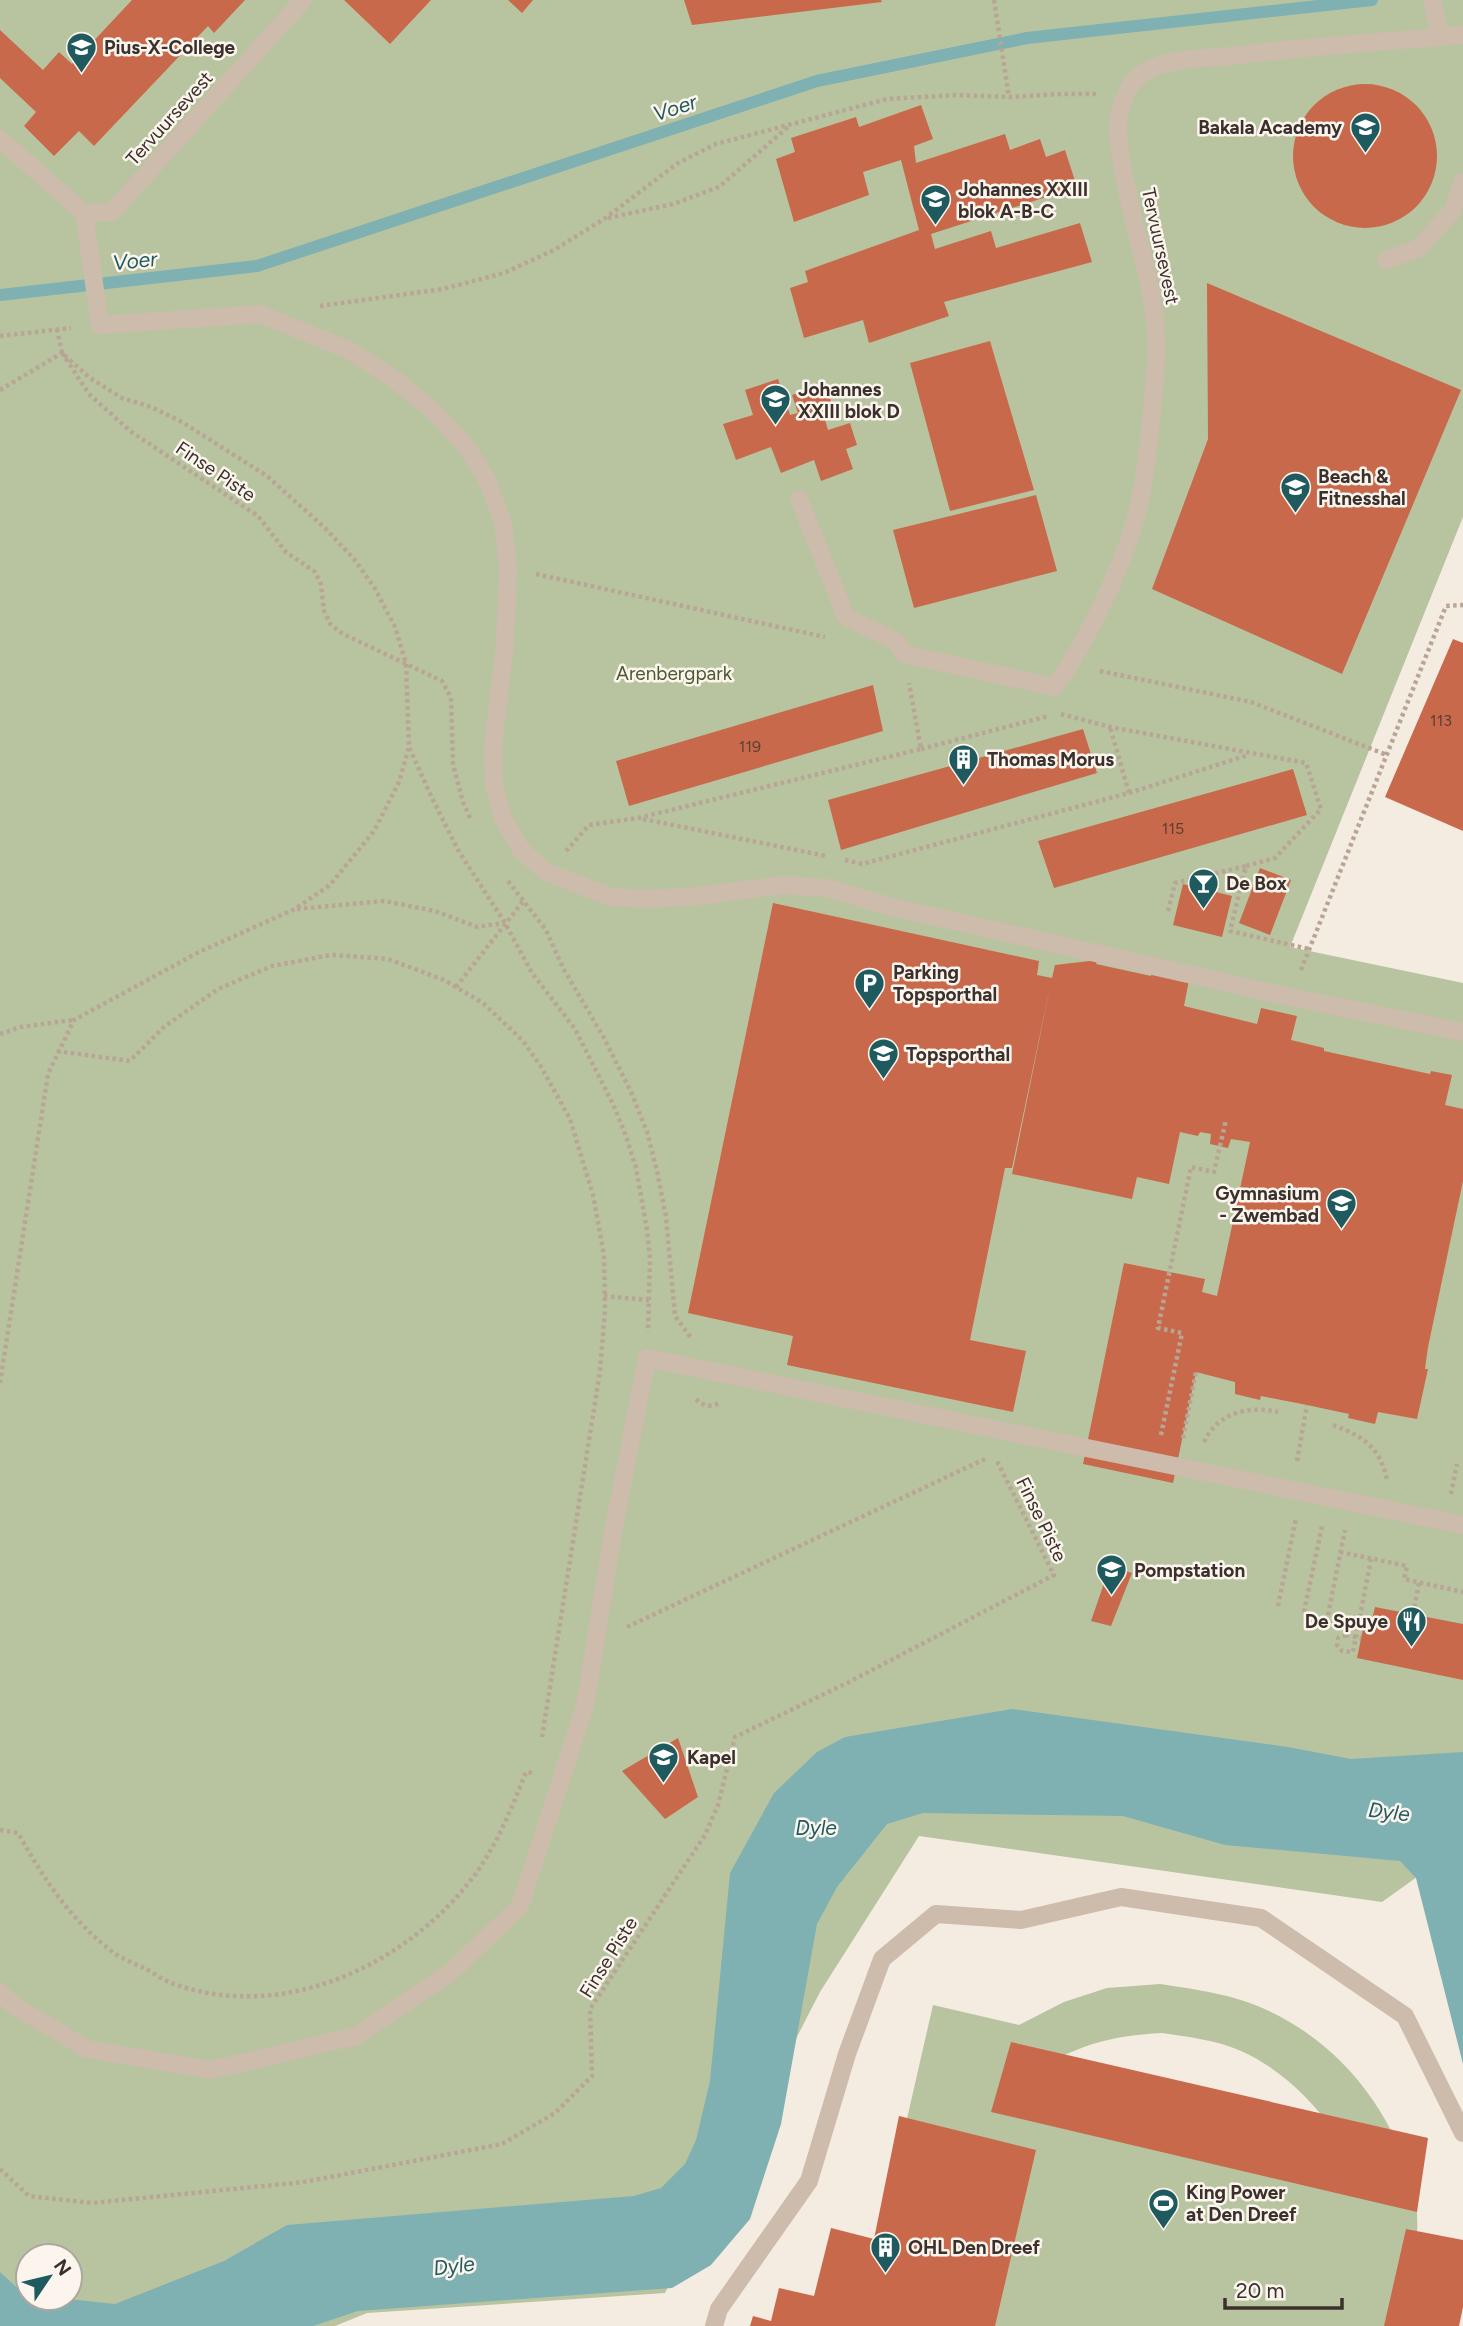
<svg xmlns="http://www.w3.org/2000/svg" width="1463" height="2326" font-family="Figtree,sans-serif">
<style>
.green{fill:#b8c4a0;fill-rule:evenodd}
.water{fill:#7fb0b2}
.lines{fill:none;stroke-linecap:round;stroke-linejoin:round}
.stream{stroke:#7fb0b2;stroke-width:12}
.building{fill:#c8694b}
.path{stroke:#b9a596;stroke-width:4.5;stroke-dasharray:3.5 3.5;stroke-linecap:butt}
.minor{stroke:#cdbbac;stroke-width:18}
.path-bridge{stroke:#b9a596;stroke-width:4.5;stroke-dasharray:3.5 3.5;stroke-linecap:butt}
.labels{text-anchor:middle;stroke-width:5;stroke-linejoin:round;paint-order:stroke}
.number-label{font-size:16px;fill:#5e3e33}
.poi-label{font-size:19px;font-weight:bold;fill:#3b302b;stroke:#fbf5ee;text-anchor:start}
.street-label{font-size:19px;fill:#3b302b;stroke:#fbf5ee}
.park-label{font-size:19px;fill:#4a5a2e;stroke:#fbf5ee}
.water-label{font-size:21px;font-style:italic;fill:#1f5a5e;stroke:#fbf5ee}
</style>
<rect width="100%" height="100%" fill="#f4ebe1"/>
<path class="green" d="M0,0H1463V517L1290,947L1463,983V1844L1382,1902L919,1836L820,1992L665,2293L367,2313L335,2326H0ZM28,2256H70V2298H28Z
M1160,1984C1198,1990 1234,1994 1269,2011C1340,2044 1395,2113 1412,2188C1414,2197 1417,2206 1417,2214C1419,2253 1412,2289 1406,2326H916L879,2241L933,2005L1019,2025L1064,2002L1107,1988ZM1162,2033C1189,2037 1216,2040 1241,2051C1279,2068 1310,2098 1334,2131L1047,2063C1091,2042 1113,2036 1162,2033Z"/>
<path class="water" d="M1012,1709L1288,1747L1351,1759L1463,1752V2064L1416,1878L1400,1861L1225,1845L1123,1816L923,1813L887,1824L837,1887L817,1924L781,2124L750,2219L711,2265L672,2288L358,2311L313,2326H0V2272L24,2294L28,2295V2298H58L115,2304L224,2261L287,2225L634,2196L661,2188L685,2164L696,2140L710,2081L730,1873L774,1793L817,1752L845,1737Z"/>
<g class="lines">
<path class="stream" d="M0,295L257,266L817,81L1027,38L1372,0"/>
</g>
<path class="building" d="M132,0H245L214,33L208,26L94,146L79,131L54,156L24,126L36,112L0,78V30L43,70L59,52L72,64Z
M344,0H431L390,44Z
M508,0H533L522,13Z
M684,0H881L882,2L692,25Z
M1293 156a72 72 0 1 1 144 0a72 72 0 1 1-144 0Z
M921,105L933,139L914,146L916,163L1005,134L1010,150L1040,139L1046,157L1065,150L1077,187L931,234L935,249L991,231L996,248L1080,223L1092,262L944,302L949,316L869,343L863,320L804,338L790,288L808,282L805,271L919,230L901,160L863,172L869,195L794,222L776,159L795,152L791,138L856,117L859,127Z
M1207,283L1461,390L1342,674L1152,589L1208,439Z
M990,341L1034,490L950,511L910,363Z
M778,379L790,415L798,413L792,395L825,384L836,417L825,420L828,430L850,423L857,445L846,449L853,469L821,481L814,460L781,473L771,447L736,460L723,424L753,415L745,390Z
M1036,495L1057,571L914,608L893,530Z
M1453,639L1463,643V831L1385,797Z
M873,685L883,731L629,806L616,761Z
M1083,729L1097,773L841,850L828,800Z
M1293,769L1307,815L1054,888L1038,841Z
M1260,868L1291,880L1270,935L1239,923Z
M1183,884L1232,896L1222,937L1173,925Z
M773,903L1039,961L1037,975L1052,978L1055,965L1098,960L1096,964L1151,976L1152,972L1189,980L1184,1006L1257,1024L1261,1008L1297,1016L1291,1040L1324,1048V1051L1430,1074L1431,1071L1452,1075L1445,1105L1463,1109V1181L1428,1347L1425,1369H1428L1417,1419L1378,1412L1375,1424L1348,1418L1349,1414L1307,1405L1261,1396L1260,1400L1235,1394V1382L1196,1372L1173,1483L1083,1464L1124,1263L1205,1279L1202,1292L1217,1296L1250,1142L1231,1139L1228,1148L1210,1144L1211,1134L1200,1132L1198,1136L1180,1132L1169,1184L1137,1177L1132,1199L1012,1174L1051,982L1012,1168H1005L970,1340L1026,1351L1013,1412L787,1365L793,1336L688,1313Z
M1110,1566L1132,1573L1111,1626L1091,1621Z
M1375,1607L1463,1624V1680L1357,1658L1365,1619L1372,1620Z
M678,1738L698,1797L665,1819L622,1771Z
M1011,2042L1428,2138L1417,2212L991,2112Z
M899,2116L1036,2150L995,2326H750L753,2316L771,2321L779,2288L814,2296L831,2228L874,2239Z
M1406,2229L1463,2240V2307L1459,2326H1384Z"/>
<g class="lines">
<path class="path" d="M994,0L1009,97
M608,218L673,204L719,187L789,126
M320,306L443,289L504,273L554,250L604,219L678,163L716,144L887,99L956,95L1009,97L1061,94H1097
M57,329L62,353L90,378L122,398L151,407L182,422L267,476L325,528L354,559L374,587L395,627L406,663L409,747L432,798L458,850L505,923L532,973L575,1029L613,1104L626,1136L636,1168L647,1230L650,1259L648,1332
M0,336L71,328
M62,353L89,394L130,431L258,516L286,552L315,572L321,584L324,611L331,625L343,634L442,681L451,698L453,764L463,802L471,820
M0,390L62,353
M536,574L825,637
M1100,671L1251,702L1387,755
M1061,714L1110,727L1306,763L1321,809L1275,858L1246,866L1230,931L1309,949
M921,749L1049,716
M1129,793L1248,755
M643,819L826,856
M566,851L589,825L638,818L921,749L909,683
M845,860L862,864L1129,793L1110,727
M508,881L546,930L563,968L604,1038L632,1094L647,1132L657,1171L666,1217L675,1316L691,1338
M297,909L384,901L435,911L477,927L504,923
M1168,911L1175,883L1246,866
M1301,970L1446,606L1463,605
M456,987L524,900
M0,1034L21,1027L73,1020
M57,1051L130,1061L164,1027L218,989L272,966L331,955L388,959L444,980L483,1003L523,1041L540,1065L570,1119L593,1195L604,1255L605,1310L600,1371L542,1737
M604,1296L649,1300
M0,1383L48,1074L74,1020L199,952L295,909L330,885L374,831L399,782L409,747
M696,1399C704,1407 710,1407 720,1403
M1333,1425C1363,1436 1380,1447 1387,1480
M1161,1435L1182,1333L1158,1328L1191,1167L1214,1172L1226,1120
M1183,1438L1196,1372
M1204,1442C1217,1413 1249,1405 1278,1412
M1297,1461L1307,1405
M1451,1494L1457,1464
M1340,1552L1407,1566L1404,1579L1463,1592
M1278,1606L1296,1518
M1304,1612L1322,1526
M1413,1614L1419,1583
M1328,1615L1345,1530
M627,1627L987,1458
M1346,1635L1338,1638L1337,1645L1342,1651L1353,1652L1371,1559
M0,1830L18,1833C43,1877 68,1917 109,1949C119,1958 134,1963 146,1969C155,1974 164,1981 174,1984C284,2023 407,1965 474,1876C497,1845 512,1807 526,1772L534,1773
M0,2169L29,2196L92,2203L304,2182L502,2144L555,2113L592,2076L590,2009L705,1835L718,1805L735,1737L849,1682L1054,1575L996,1459"/>
<path class="minor" d="M1432,0L1440,37
M0,139L84,213L100,325L260,314L349,350L394,379L431,409L466,446L486,478L503,523L508,568L505,644L493,746L494,787L503,818L521,850L546,872L611,897L645,899L698,896L783,885L827,888L892,907L1290,997L1463,1032
M84,213L112,212L303,0
M1387,260L1419,248L1452,211L1463,182
M799,499L846,617L896,641L904,654L1054,687C1088,642 1128,556 1140,501C1146,472 1149,441 1152,411C1155,377 1159,339 1153,306C1144,250 1122,189 1118,134C1117,116 1124,88 1139,76C1164,57 1201,59 1231,56C1308,46 1385,42 1463,35
M0,1992L13,2005L87,2049L211,2070L356,2036L451,1972L520,1906L585,1706L614,1526L647,1358L1463,1525
M714,2326L719,2309L809,2181L847,2054L882,1959L936,1914L1021,1920L1121,1897L1261,1918L1405,2016L1463,2133"/>
<path class="path-bridge" d="M1346,1635L1361,1638"/>
</g>
<defs>
<symbol id="university-pin" viewBox="-11 -11 22 30"><path d="M0 17L-7.5 6A9.5 9.5 0 1 1 7.5 6Z" fill="#1f5a5e" stroke="#fbf5ee"/><path d="M0-5L7-2L0 1L-7-2ZM-4 1L0 2.5L4 1V4Q0 6-4 4Z" fill="#fff"/></symbol>
<symbol id="building-pin" viewBox="-11 -11 22 30"><path d="M0 17L-7.5 6A9.5 9.5 0 1 1 7.5 6Z" fill="#1f5a5e" stroke="#fbf5ee"/><path d="M-4-6H4V6H1V3H-1V6H-4ZM-2.5-4.3h1.7v1.8h-1.7ZM.8-4.3h1.7v1.8H.8ZM-2.5-1h1.7V.8h-1.7ZM.8-1h1.7V.8H.8Z" fill="#fff"/></symbol>
<symbol id="bar-pin" viewBox="-11 -11 22 30"><path d="M0 17L-7.5 6A9.5 9.5 0 1 1 7.5 6Z" fill="#1f5a5e" stroke="#fbf5ee"/><path d="M-6-5H6L.8 .8V4.5H3.5V6h-7V4.5H-.8V.8Z" fill="#fff"/></symbol>
<symbol id="parking-pin" viewBox="-11 -11 22 30"><path d="M0 17L-7.5 6A9.5 9.5 0 1 1 7.5 6Z" fill="#1f5a5e" stroke="#fbf5ee"/><path d="M-3.5-5.5H1a3.5 3.5 0 0 1 0 7H-1V5.5H-3.5ZM-1-3.4V-.6H.8a1.4 1.4 0 0 0 0-2.8Z" fill="#fff"/></symbol>
<symbol id="restaurant-pin" viewBox="-11 -11 22 30"><path d="M0 17L-7.5 6A9.5 9.5 0 1 1 7.5 6Z" fill="#1f5a5e" stroke="#fbf5ee"/><path d="M-5-6h1v4h1v-4h1v4h1v-4h1v5L-1.5 .5V6h-2V.5L-5-1ZM5-6V6H3V1.5H1.5Q1.5-4 5-6Z" fill="#fff"/></symbol>
<symbol id="stadium-pin" viewBox="-11 -11 22 30"><path d="M0 17L-7.5 6A9.5 9.5 0 1 1 7.5 6Z" fill="#1f5a5e" stroke="#fbf5ee"/><path d="M0-5a6.5 5 0 1 0 0 10a6.5 5 0 1 0 0-10ZM-3.5-1.8h7v3.6h-7Z" fill="#fff"/></symbol>
</defs>
<g fill-rule="evenodd">
<use href="#university-pin" x="64" y="30" width="35" height="47"/>
<use href="#university-pin" x="1348" y="110" width="35" height="47"/>
<use href="#university-pin" x="918" y="182" width="35" height="47"/>
<use href="#university-pin" x="758" y="382" width="35" height="47"/>
<use href="#university-pin" x="1278" y="470" width="35" height="47"/>
<use href="#building-pin" x="946" y="742" width="35" height="47"/>
<use href="#bar-pin" x="1186" y="866" width="35" height="47"/>
<use href="#parking-pin" x="852" y="966" width="35" height="47"/>
<use href="#university-pin" x="866" y="1036" width="35" height="47"/>
<use href="#university-pin" x="1324" y="1186" width="35" height="47"/>
<use href="#university-pin" x="1094" y="1552" width="35" height="47"/>
<use href="#restaurant-pin" x="1394" y="1604" width="35" height="47"/>
<use href="#university-pin" x="646" y="1740" width="35" height="47"/>
<use href="#stadium-pin" x="1146" y="2186" width="35" height="47"/>
<use href="#building-pin" x="868" y="2230" width="35" height="47"/>
</g>
<g class="labels">
<g class="number-label">
<text x="1441" y="726">113</text>
<text x="750" y="752">119</text>
<text x="1173" y="834">115</text>
</g>
<g class="poi-label">
<text x="104" y="54">Pius-X-College</text>
<text x="1342" y="134" text-anchor="end">Bakala Academy</text>
<text x="958" y="196">Johannes XXIII<tspan x="958" dy="22">blok A-B-C</tspan></text>
<text x="798" y="396">Johannes<tspan x="798" dy="22">XXIII blok D</tspan></text>
<text x="1318" y="483">Beach &amp;<tspan x="1318" dy="22">Fitnesshal</tspan></text>
<text x="987" y="766">Thomas Morus</text>
<text x="1226" y="890">De Box</text>
<text x="893" y="979">Parking<tspan x="893" dy="22">Topsporthal</tspan></text>
<text x="906" y="1061">Topsporthal</text>
<text x="1319" y="1200" text-anchor="end">Gymnasium<tspan x="1319" dy="22">- Zwembad</tspan></text>
<text x="1134" y="1577">Pompstation</text>
<text x="1388" y="1628" text-anchor="end">De Spuye</text>
<text x="687" y="1764">Kapel</text>
<text x="1186" y="2199">King Power<tspan x="1186" dy="22">at Den Dreef</tspan></text>
<text x="908" y="2254">OHL Den Dreef</text>
</g>
<g class="street-label">
<text transform="translate(169 118) rotate(-48)" y="7">Tervuursevest</text>
<text transform="translate(1161 246) rotate(78)" y="7">Tervuursevest</text>
<text transform="translate(216 471) rotate(34)" y="7">Finse Piste</text>
<text transform="translate(1042 1519) rotate(64)" y="7">Finse Piste</text>
<text transform="translate(608 1957) rotate(-58)" y="7">Finse Piste</text>
</g>
<g class="park-label">
<text x="674" y="680">Arenbergpark</text>
</g>
<g class="water-label">
<text transform="translate(675 108) rotate(-18)" y="7">Voer</text>
<text transform="translate(135 261) rotate(-6)" y="7">Voer</text>
<text transform="translate(1389 1812) rotate(7)" y="7">Dyle</text>
<text x="816" y="1835">Dyle</text>
<text transform="translate(454 2266) rotate(-7)" y="7">Dyle</text>
</g>
</g>
<g transform="translate(49 2277) rotate(55)"><circle r="33" fill="#fbf5ee" stroke="#aea6a0" stroke-width="2"/>
<path d="M0-5L12 26L0 18L-12 26Z" fill="#1f5a5e"/>
<text y="-10" font-size="19" font-weight="bold" text-anchor="middle" fill="#3b302b">N</text>
</g>
<path d="M1225 2298v10h117v-10" fill="none" stroke="#3b302b" stroke-width="3.5"/>
<text x="1236" y="2298" font-size="21" fill="#3b302b" stroke="#fbf5ee" stroke-width="5" paint-order="stroke">20 m</text>
</svg>
